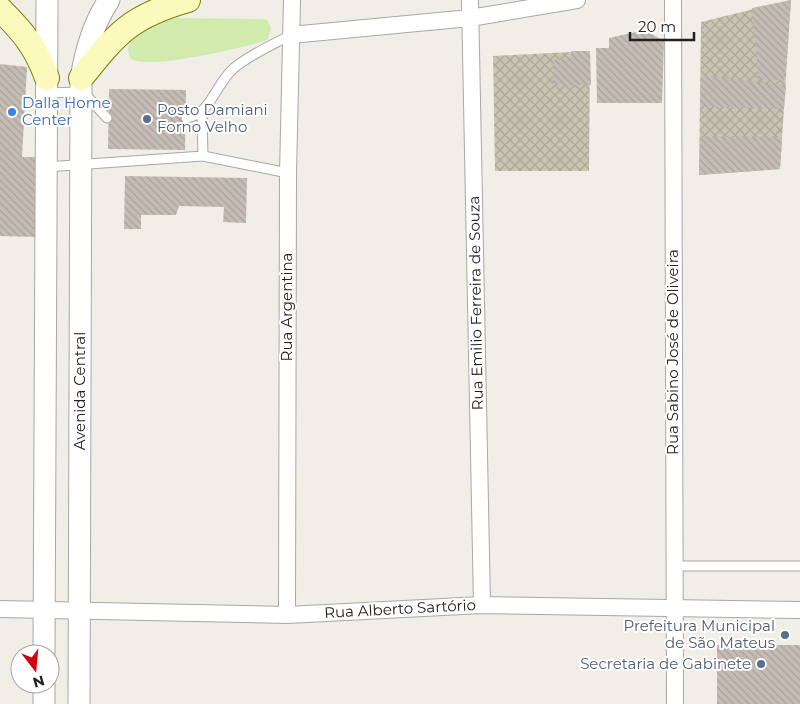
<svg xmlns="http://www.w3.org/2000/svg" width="800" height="704" font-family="Montserrat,sans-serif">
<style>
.construction{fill:url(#construction-cross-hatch)}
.grass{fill:#d1ebad}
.building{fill:url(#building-back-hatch)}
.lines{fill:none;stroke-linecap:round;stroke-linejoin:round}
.service-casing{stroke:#a8a8a8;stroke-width:11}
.minor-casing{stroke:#a8a8a8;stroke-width:18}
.tertiary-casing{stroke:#a8a8a8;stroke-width:23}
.secondary-casing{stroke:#797c03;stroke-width:26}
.service{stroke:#fff;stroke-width:9}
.minor{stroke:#fff;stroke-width:16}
.tertiary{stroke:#fff;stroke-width:21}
.secondary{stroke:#fbf9bc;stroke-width:24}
.shop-dot{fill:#3f7fe0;stroke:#fff;stroke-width:2}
.service-dot{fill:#5c6f8a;stroke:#fff;stroke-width:2}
.labels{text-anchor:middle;stroke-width:4;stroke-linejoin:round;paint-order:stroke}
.shop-label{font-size:15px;fill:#366cbe;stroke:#fff;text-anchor:start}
.service-label{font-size:15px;fill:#4e5e75;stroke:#fff;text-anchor:end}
.street-label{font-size:15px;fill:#212121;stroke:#fff}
</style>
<defs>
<pattern id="construction-cross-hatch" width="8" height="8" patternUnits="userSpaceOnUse" patternTransform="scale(1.25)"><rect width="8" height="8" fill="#c6c5b2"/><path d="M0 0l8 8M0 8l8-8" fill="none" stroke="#aaa999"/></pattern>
<pattern id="building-back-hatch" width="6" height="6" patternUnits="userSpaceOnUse" patternTransform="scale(1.25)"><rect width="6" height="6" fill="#c6bcb6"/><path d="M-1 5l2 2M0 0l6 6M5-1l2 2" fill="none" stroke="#aaa19c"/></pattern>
</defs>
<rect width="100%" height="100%" fill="#f1ede7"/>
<path class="construction" d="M791,0L780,169L699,175L701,22Z
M590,51L589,171H495L493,56Z"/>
<path class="grass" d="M177,18L264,19L267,20L271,28L268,39L264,41C240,48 150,70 131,59C117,34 159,21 177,18Z"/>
<path class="building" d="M791,0L784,80H759L752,8Z
M645,30L664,41L662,103H597L596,48H609V38Z
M571,51H590L591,85H553L554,60L571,59Z
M0,64L27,67L22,157H36V237L0,236Z
M701,75L786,85L784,109L700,106Z
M109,89L186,90L185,150L108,149Z
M700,137H782L780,169L699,175Z
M125,176L247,178L246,223L223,222L224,207L179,206L176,215H141V229H124Z
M717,645H800V704H717Z"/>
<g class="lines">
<defs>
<path id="service" d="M46,93L80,92L86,95L107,118
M186,118C210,116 216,83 234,68C251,54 272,45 291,35
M203,156L288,173
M46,167L203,156L202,113
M674,566H800"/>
<path id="minor" d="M470,0L482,605
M673,0L675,704
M291,35L470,18L577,0
M0,609L287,615L482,605L800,610
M287,615L288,173L292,0"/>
<path id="tertiary" d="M44,654L47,0
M44,684V704
M79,704L81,78C86,50 93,24 109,0"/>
<path id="secondary" d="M0,9C23,32 36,47 47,78
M81,78C117,33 131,16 188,0"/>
</defs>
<use href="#service" class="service-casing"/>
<use href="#minor" class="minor-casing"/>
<use href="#tertiary" class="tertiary-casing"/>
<use href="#secondary" class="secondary-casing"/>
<use href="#service" class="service"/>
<use href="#minor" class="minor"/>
<use href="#tertiary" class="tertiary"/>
<use href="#secondary" class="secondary"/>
</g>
<circle class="shop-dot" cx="12" cy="112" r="5"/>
<g class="service-dot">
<circle cx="147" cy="119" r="5"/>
<circle cx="785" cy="635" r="5"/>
<circle cx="761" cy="664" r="5"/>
</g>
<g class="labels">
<g class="shop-label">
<text x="22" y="108">Dalla Home<tspan x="22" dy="17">Center</tspan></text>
</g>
<g class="service-label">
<text x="157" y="115" text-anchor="start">Posto Damiani<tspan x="157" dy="17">Forno Velho</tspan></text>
<text x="775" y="631">Prefeitura Municipal<tspan x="775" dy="17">de São Mateus</tspan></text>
<text x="751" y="669">Secretaria de Gabinete</text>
</g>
<g class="street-label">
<text transform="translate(476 303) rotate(-91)" y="5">Rua Emilio Ferreira de Souza</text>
<text transform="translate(287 307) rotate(-90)" y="5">Rua Argentina</text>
<text transform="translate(673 352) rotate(-90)" y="5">Rua Sabino José de Oliveira</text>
<text transform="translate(80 391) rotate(-90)" y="5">Avenida Central</text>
<text transform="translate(400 609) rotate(-3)" y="5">Rua Alberto Sartório</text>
</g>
</g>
<g transform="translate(35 669) rotate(164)"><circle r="24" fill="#ffffff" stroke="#a6a6a6"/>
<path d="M0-4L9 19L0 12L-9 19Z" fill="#d20011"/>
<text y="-8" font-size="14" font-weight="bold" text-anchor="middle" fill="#212121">N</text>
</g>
<path d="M630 32v8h64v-8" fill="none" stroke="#212121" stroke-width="2.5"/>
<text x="638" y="32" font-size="15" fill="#212121" stroke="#ffffff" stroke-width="4" paint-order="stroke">20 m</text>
</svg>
